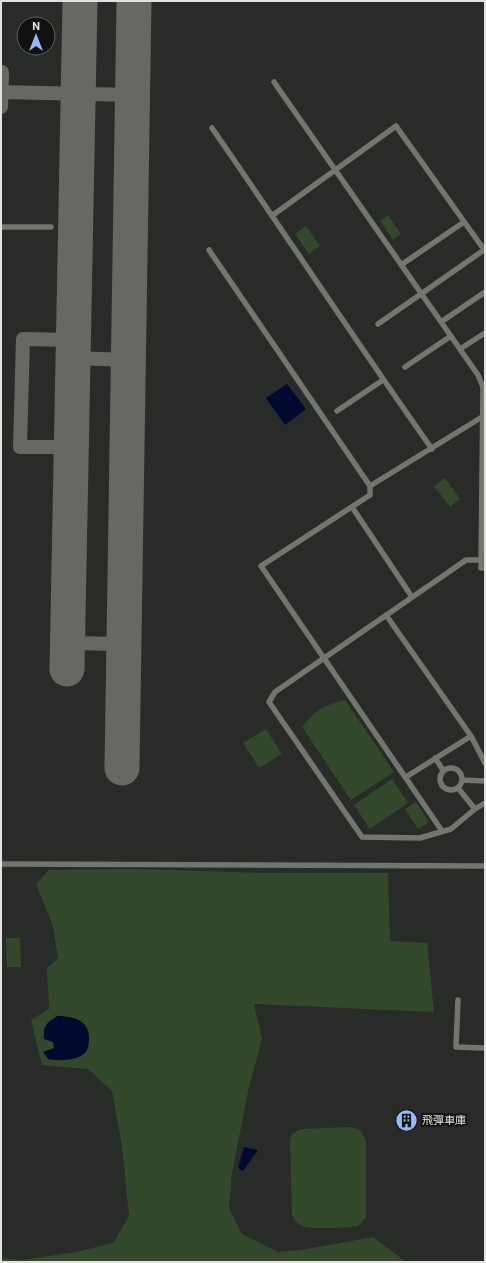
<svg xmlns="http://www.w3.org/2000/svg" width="486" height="1263" font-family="Roboto,'Noto Sans TC',sans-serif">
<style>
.green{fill:#34482b}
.water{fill:#01092e}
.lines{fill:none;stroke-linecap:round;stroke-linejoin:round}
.taxiway{stroke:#666864;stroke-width:14}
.runway{stroke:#666864;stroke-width:35}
.minor{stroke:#727570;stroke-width:5.5}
.labels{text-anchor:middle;stroke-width:4;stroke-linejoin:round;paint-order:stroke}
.poi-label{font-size:11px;fill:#e1e2e0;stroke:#121311;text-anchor:start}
</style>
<rect width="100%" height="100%" fill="#282b27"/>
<path class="green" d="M388,215L401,234L393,240L380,221Z
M306,226L320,246L309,254L295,234Z
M445,478L460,499L450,507L434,486Z
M345,700L394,772L351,800L302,727C319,708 320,707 345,700Z
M266,729L282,754L259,768L243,743Z
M392,779L408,803L370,829L354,805Z
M416,802L429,822L418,829L405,809Z
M135,869L265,873H388L390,941L427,943L434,1012L254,1004L262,1039L249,1087L232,1173L229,1208L242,1234L278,1252L301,1250L373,1237L406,1262H1V1258L22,1260L76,1252L113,1243L129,1216L122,1146L112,1091L88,1069L42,1065L31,1020L49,1009L47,968L58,958L53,926L36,884L49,870Z
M6,938H20L21,967H7Z
M350,1127L360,1130L366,1140V1217C363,1220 361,1224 357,1226C351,1228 313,1229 306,1227C300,1226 295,1221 292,1216L290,1140L292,1134L301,1129Z"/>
<path class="water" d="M287,384L306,409L285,425L266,398Z
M57,1016C73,1016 90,1020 89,1039C89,1044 88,1051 84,1054C75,1061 58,1061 48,1059L43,1052L54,1048L53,1042L44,1039C43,1025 46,1024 57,1016Z
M244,1147L258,1150L243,1171L238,1168Z"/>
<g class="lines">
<path class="taxiway" d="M1,92L132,95
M1,107L2,72
M73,358L128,360
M71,447H20L23,339L73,340
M68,643L124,644"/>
<path class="runway" d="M67,669L80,1
M122,768L134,1"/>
<path class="minor" d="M274,82L478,375L483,387L481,568H485
M212,128C286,235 357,343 432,449
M273,215L396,126L485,251
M1,227H51
M209,250L370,486
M401,265L464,222
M441,322L485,292
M378,324L484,250
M460,349L485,333
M405,367L451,336
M337,411L383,380
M352,507L412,597
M481,560H466L275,692L269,702L362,837L420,838L451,829L475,809L485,803
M386,615L471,736L485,763
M435,758L443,770
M440 779a11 11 0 1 1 22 0a11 11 0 1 1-22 0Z
M406,777L471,736
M462,780L485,781
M458,788L475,809
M442,831L261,566L370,495V486L482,417
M1,864L485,866
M458,1000L456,1047L484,1048"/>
</g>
<defs>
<symbol id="building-disc" viewBox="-11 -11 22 22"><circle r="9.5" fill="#94b7fd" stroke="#121311"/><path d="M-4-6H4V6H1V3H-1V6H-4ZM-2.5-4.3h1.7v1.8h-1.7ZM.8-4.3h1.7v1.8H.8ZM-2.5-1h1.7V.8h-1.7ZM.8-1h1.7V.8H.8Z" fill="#111"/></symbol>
</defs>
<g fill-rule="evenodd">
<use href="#building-disc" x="394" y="1108" width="25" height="25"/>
</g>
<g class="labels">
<g class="poi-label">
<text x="422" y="1124">飛彈車庫</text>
</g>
</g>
<rect width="486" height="1263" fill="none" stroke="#e1e2e0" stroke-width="4"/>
<g transform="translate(36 36)"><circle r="19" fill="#121311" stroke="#656664"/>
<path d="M0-3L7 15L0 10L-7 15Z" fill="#94b7fd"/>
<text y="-6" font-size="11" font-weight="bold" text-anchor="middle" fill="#e1e2e0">N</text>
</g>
</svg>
